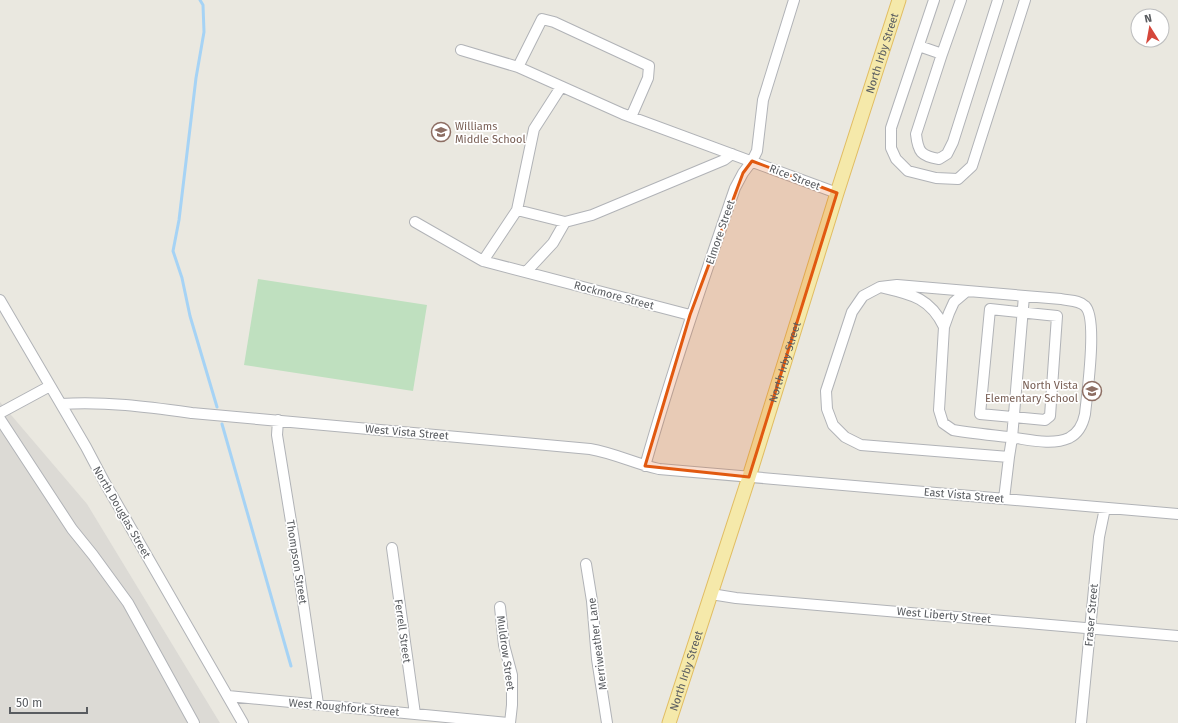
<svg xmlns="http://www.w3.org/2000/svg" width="1178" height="723" font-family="'Fira Sans',sans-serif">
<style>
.industrial{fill:#dcdad5}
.green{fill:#bfe0bf}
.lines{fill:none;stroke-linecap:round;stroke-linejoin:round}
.stream{stroke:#a6d3f5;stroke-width:3}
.minor-casing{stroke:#b1b3b7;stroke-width:12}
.major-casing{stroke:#e1bd63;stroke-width:15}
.minor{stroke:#fff;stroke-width:10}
.major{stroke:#f5e9aa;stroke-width:13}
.marked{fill:#e15910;fill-opacity:0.2;stroke:#e15910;stroke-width:3;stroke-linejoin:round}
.labels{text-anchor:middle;stroke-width:3.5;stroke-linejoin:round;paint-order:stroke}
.street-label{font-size:11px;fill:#595c60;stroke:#fff}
.education-label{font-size:11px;fill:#785e54;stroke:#fff;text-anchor:start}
</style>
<rect width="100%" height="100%" fill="#eae8e0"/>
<path class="industrial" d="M0,402L87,504L220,723H0Z"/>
<path class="green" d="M258,279L427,305L413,391L244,365Z"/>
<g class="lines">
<path class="stream" d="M200,0L203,5L204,32L196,78L179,220L173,251L182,278L190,316L217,407
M222,424L291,666"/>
<defs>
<path id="minor" d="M934,0L891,128V148L896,159L908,171L936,178L958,179L972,166L1025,0
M919,46L942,54L916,134C918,152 921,156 939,159L947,154L953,142L998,0
M461,50L518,67L623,114L837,193
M942,54L961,0
M518,67L542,19L554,22L649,66L648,78L631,117
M517,210L565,222L592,215L724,160L732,154
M415,222L483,261L517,210L534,129L561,87
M483,261L690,315
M526,272L553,243L565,222
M880,287C910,294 930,297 944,327L939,410L943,423L953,430C971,433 990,435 1008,437C1027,439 1051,446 1069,438C1079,433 1083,424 1085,414C1087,394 1098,318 1085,306C1079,300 1069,301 1061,299L897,285L880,287L863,296L852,312L826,391L827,409L833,425L845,437L861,445L1009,457L1004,499
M0,300L86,447L105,483L243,723
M990,309L1057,316L1050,416L1045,420L980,414Z
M944,327L949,313L954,302L967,291
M61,404C105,401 148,407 192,413L590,449C614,453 636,464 659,469L1178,514
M0,413L50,386
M0,419L72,529L93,555L128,603L194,723
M278,420L277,435L294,540L318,704
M1009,457L1012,438L1024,296
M645,466C672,371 703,281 735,188L743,173L752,161L757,151L763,100L794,0
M392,548L415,714
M586,564L592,601L597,659L607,723
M711,594L736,598L1178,636
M500,607L504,645L512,675V705L510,723
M228,696L508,723
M1081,723L1099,537L1105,508"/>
<g id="major">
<path id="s1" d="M669,723L749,477L837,193L899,0"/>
</g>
</defs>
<use href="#minor" class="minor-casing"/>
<use href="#major" class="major-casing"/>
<use href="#minor" class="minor"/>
<use href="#major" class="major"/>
</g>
<path class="marked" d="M752,161L837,193L749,477L645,466L690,315L743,173Z"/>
<defs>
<symbol id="school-ring" viewBox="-11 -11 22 22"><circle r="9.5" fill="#fff" stroke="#8d6e63" stroke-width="1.5"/><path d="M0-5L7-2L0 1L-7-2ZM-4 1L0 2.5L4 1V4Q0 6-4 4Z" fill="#8d6e63"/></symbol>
</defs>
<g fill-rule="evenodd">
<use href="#school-ring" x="430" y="121" width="22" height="22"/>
<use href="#school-ring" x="1081" y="380" width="22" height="22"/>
</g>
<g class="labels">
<g class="street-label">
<text dy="4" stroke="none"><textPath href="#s1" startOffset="703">North Irby Street</textPath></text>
<text transform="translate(795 177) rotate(21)" y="4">Rice Street</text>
<text transform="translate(720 232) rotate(-71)" y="4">Elmore Street</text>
<text transform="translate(614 295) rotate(15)" y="4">Rockmore Street</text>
<text dy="4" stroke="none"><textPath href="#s1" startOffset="379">North Irby Street</textPath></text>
<text transform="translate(407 432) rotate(5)" y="4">West Vista Street</text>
<text transform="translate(964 495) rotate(5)" y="4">East Vista Street</text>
<text transform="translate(122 512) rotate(60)" y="4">North Douglas Street</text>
<text transform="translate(297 562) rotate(81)" y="4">Thompson Street</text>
<text transform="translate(944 615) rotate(5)" y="4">West Liberty Street</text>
<text transform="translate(1091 615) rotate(-85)" y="4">Fraser Street</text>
<text transform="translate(403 631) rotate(82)" y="4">Ferrell Street</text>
<text transform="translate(597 644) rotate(-97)" y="4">Merriweather Lane</text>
<text transform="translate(506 653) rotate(82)" y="4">Muldrow Street</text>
<text dy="4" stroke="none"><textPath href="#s1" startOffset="55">North Irby Street</textPath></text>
<text transform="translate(344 707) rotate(5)" y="4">West Roughfork Street</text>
</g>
<g class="education-label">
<text x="455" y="130">Williams<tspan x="455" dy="13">Middle School</tspan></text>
<text x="1078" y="389" text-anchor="end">North Vista<tspan x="1078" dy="13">Elementary School</tspan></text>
</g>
</g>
<g transform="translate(1150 28) rotate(349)"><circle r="19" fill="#ffffff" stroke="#bdbebf"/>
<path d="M0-3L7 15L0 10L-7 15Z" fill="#d5473b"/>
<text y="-6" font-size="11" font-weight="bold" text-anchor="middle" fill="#595c60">N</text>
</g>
<path d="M10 707v6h77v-6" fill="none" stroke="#595c60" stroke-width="2"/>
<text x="16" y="707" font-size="12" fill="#595c60" stroke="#ffffff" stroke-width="3" paint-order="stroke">50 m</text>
</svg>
